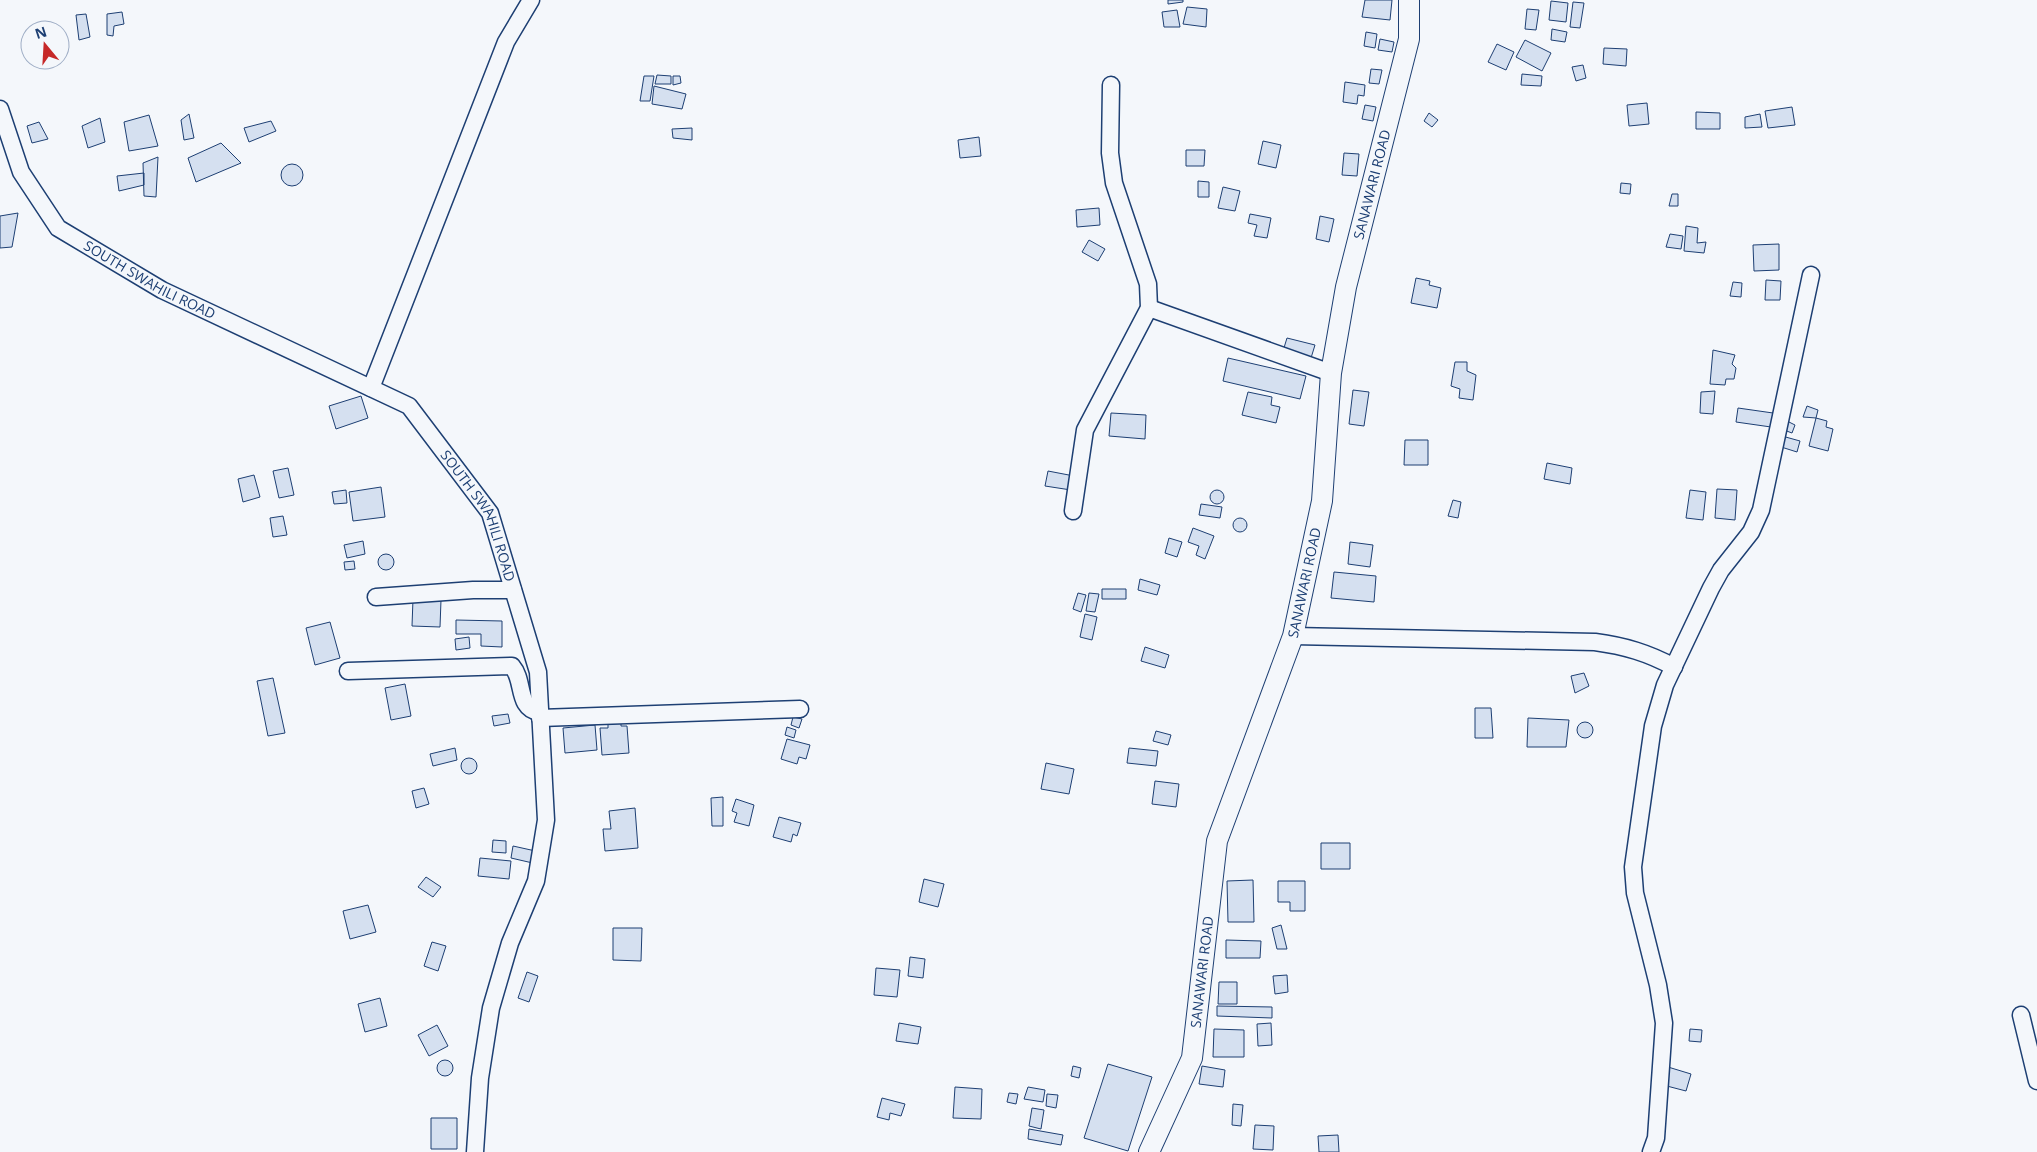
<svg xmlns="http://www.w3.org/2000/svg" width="2037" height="1152" font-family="'Open Sans',sans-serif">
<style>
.building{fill:#d5e0f0;stroke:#1d3f73}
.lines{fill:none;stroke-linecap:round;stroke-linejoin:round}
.minor-casing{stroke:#1d3f73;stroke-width:19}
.tertiary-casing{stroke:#1d3f73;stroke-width:22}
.minor{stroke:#f4f7fb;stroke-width:16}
.tertiary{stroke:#f4f7fb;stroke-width:20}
.labels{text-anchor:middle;stroke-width:4;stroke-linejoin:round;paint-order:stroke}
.street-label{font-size:14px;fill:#1d3f73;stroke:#f4f7fb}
</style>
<rect width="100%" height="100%" fill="#f4f7fb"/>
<path class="building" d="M1168,0H1183V2L1168,4Z
M1365,0H1392L1390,20L1362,17Z
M1551,1L1568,3L1566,22L1549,20Z
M1573,2L1584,3L1580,28L1570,27Z
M1187,7L1207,9L1206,27L1183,24Z
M1527,9L1539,10L1536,30L1525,29Z
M1177,10L1180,27H1164L1162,12Z
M122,12L124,24L114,26L113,36L107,35V14Z
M86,14L90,37L79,40L76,15Z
M1552,29L1567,32L1565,42L1551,40Z
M1366,32L1377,34L1375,48L1364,46Z
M1380,39L1394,42L1392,52L1378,50Z
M1525,40L1551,53L1542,71L1516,57Z
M1497,44L1514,52L1506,70L1488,62Z
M1604,48L1627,49L1626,66L1603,64Z
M1583,65L1586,78L1576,81L1572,67Z
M1371,69L1382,70L1379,84L1369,83Z
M1522,74L1542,76L1541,86L1521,85Z
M657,75L671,76V84H655Z
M644,76H654L650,101H640Z
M673,76H680L681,83L673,85Z
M1345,82L1365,85L1364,96L1358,95L1357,104L1343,102Z
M654,86L686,94L682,109L652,104Z
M1647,103L1649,124L1629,126L1627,105Z
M1365,105L1376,107L1373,121L1362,119Z
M1792,107L1795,125L1768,128L1765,111Z
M1696,112L1720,113V129H1696Z
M1429,113L1438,120L1432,127L1424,121Z
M189,114L194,138L184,140L181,120Z
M1760,114L1762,127L1745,128V117Z
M149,115L158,146L129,151L124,122Z
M100,118L105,142L88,148L82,126Z
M271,121L276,131L249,142L244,128Z
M39,122L48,139L32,143L27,126Z
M692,128V140L673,138L672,129Z
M979,137L981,156L960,158L958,140Z
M1263,141L1281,145L1276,168L1258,164Z
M221,143L241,163L196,182L188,158Z
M1186,150H1205L1204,166H1186Z
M1344,153L1359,154L1357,176L1342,175Z
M158,157L156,197L144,196L143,163Z
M281 175a11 11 0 1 1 22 0a11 11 0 1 1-22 0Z
M144,173V185L119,191L117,176Z
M1198,181L1209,182V197H1198Z
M1621,183L1631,184L1630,194L1620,193Z
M1223,187L1240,191L1235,211L1218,208Z
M1672,194H1678V206H1669Z
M1099,208L1100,225L1077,227L1076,210Z
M18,213L12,247L0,248V216Z
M1250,214L1271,218L1267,238L1254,236L1257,225L1248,223Z
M1320,216L1334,219L1329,242L1316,239Z
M1686,226L1698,228L1697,243L1706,242L1704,253L1684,251Z
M1670,234L1683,236L1681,249L1666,247Z
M1089,240L1105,249L1098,261L1082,252Z
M1779,244V270L1754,271L1753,245Z
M1416,278L1430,281L1429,285L1441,288L1437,308L1411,303Z
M1766,280L1781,281L1780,300H1765Z
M1733,282L1742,283L1741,297L1730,296Z
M1287,338L1315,345L1311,358L1283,351Z
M1713,350L1735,355L1732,364L1736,368L1734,379H1726L1725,385L1710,384Z
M1228,358L1306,376L1300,399L1223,381Z
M1455,362H1467V371L1476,375L1473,400L1459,398L1460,389L1451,386Z
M1353,390L1369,392L1364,426L1349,424Z
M1715,391L1713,414L1700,413L1701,392Z
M1248,392L1272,397L1271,405L1280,407L1276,423L1242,415Z
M361,396L368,418L336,429L329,406Z
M1807,406L1818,410L1816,418L1803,417Z
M1738,408L1773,413L1771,427L1736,422Z
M1111,413L1146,415L1145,439L1109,436Z
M1816,418L1827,421L1826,427L1833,429L1828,451L1809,446Z
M1787,421L1795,425L1792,433L1784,430Z
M1782,436L1800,441L1797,452L1778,446Z
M1405,440H1428V465H1404Z
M1547,463L1572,468L1570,484L1544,479Z
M288,468L294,495L279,498L273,471Z
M1048,471L1074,476L1071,490L1045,486Z
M254,475L260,497L243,502L238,479Z
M381,487L385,517L353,521L349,492Z
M1717,489L1737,490L1735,520L1715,518Z
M1210 497a7 7 0 1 1 14 0a7 7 0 1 1-14 0Z
M346,490L347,503L334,504L332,492Z
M1690,490L1706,492L1703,520L1686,518Z
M1453,500L1461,502L1458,518L1448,516Z
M1201,504L1222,507L1220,518L1199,515Z
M283,516L287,535L273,537L270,518Z
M1233 525a7 7 0 1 1 14 0a7 7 0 1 1-14 0Z
M1193,528L1214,536L1205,559L1196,555L1199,546L1188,542Z
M1169,538L1182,542L1177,557L1165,553Z
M363,541L365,554L347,558L344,545Z
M1350,542L1373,545L1370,567L1348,564Z
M378 562a8 8 0 1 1 16 0a8 8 0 1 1-16 0Z
M354,561L355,569L345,570L344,562Z
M1334,572L1376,576L1374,602L1331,598Z
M1140,579L1160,585L1157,595L1138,590Z
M1102,589H1126V599H1102Z
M1078,593L1086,595L1081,612L1073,609Z
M1089,593L1099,594L1095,612L1086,611Z
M413,599L441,600L440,627L412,626Z
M1085,614L1097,617L1092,640L1080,637Z
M456,620L502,621V647L481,646V634H456Z
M330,622L340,658L315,665L306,628Z
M469,637L470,648L456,650L455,639Z
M1145,647L1169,655L1165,668L1141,661Z
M1584,673L1589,686L1575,693L1571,676Z
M273,678L285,733L268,736L257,681Z
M405,684L411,716L391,720L385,688Z
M1475,708H1491L1493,738H1475Z
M508,714L510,723L494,726L492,716Z
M793,717L802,719L799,728L791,725Z
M1528,718L1569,720L1566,747H1527Z
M621,721V726H627L629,753L602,755L600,728H608V722Z
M1577 730a8 8 0 1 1 16 0a8 8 0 1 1-16 0Z
M595,725L597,750L565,753L563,728Z
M787,727L796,730L794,738L785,735Z
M1156,731L1171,735L1168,745L1153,741Z
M787,739L810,745L806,759L799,757L797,764L781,759Z
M455,748L457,760L433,766L430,754Z
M1129,748L1158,751L1156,766L1127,763Z
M461 766a8 8 0 1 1 16 0a8 8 0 1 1-16 0Z
M1046,763L1074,769L1069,794L1041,789Z
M1155,781L1179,784L1176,807L1152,804Z
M424,788L429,804L416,808L412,791Z
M723,797V826H712L711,798Z
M736,799L754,805L749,826L734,822L737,813L732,811Z
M635,808L638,848L605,851L603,829H611L609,811Z
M779,817L801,823L797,836L793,834L791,842L773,837Z
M493,840L506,841V853L492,852Z
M1321,843H1350V869H1321Z
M513,846L540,852L537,864L511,858Z
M480,858L511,861L509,879L478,876Z
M426,877L441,887L433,897L418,887Z
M924,879L944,884L938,907L919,902Z
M1253,880L1254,922H1228L1227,881Z
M1278,881H1305V911H1290V902H1278Z
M368,905L376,932L350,939L343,911Z
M1281,925L1287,949H1277L1272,928Z
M613,928H642L641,961L613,960Z
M1226,940L1261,941L1260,958H1226Z
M432,942L446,946L438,971L424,966Z
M910,957L925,959L923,978L908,976Z
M876,968L900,970L897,997L874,995Z
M527,972L538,976L529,1002L518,998Z
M1287,975L1288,992L1275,994L1273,976Z
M1219,982H1237V1004H1218Z
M380,998L387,1026L365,1032L358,1004Z
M1217,1006L1272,1007V1018L1217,1016Z
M899,1023L921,1027L918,1044L896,1041Z
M1271,1023L1272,1045L1258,1046L1257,1024Z
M437,1025L448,1046L429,1056L418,1035Z
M1214,1029L1244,1030V1057H1213Z
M1690,1029L1702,1030L1701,1042L1689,1041Z
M437 1068a8 8 0 1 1 16 0a8 8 0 1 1-16 0Z
M1108,1064L1152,1077L1128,1151L1084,1138Z
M1073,1066L1081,1068L1079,1078L1071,1076Z
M1202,1066L1225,1070L1223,1087L1199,1084Z
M1668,1067L1691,1074L1686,1091L1663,1085Z
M955,1087L982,1089L981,1119L953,1118Z
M1028,1087L1045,1090L1043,1102L1024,1099Z
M1009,1093L1018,1094L1016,1104L1007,1102Z
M1047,1094L1058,1095L1056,1108L1046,1106Z
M882,1098L905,1104L901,1116L890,1113L889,1120L877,1117Z
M1233,1104L1243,1105L1241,1126L1232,1125Z
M1032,1108L1044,1110L1041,1129L1029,1126Z
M431,1118H457V1149H431Z
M1255,1125L1274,1126L1273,1150L1253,1149Z
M1029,1129L1063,1135L1061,1145L1028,1139Z
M1338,1135L1339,1152H1319L1318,1136Z"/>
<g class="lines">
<defs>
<g id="minor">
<path id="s1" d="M0,109L21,172L58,228L162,290L409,406L490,513L538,672L546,820L536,881L510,943L491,1008L480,1078L475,1152"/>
<path d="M1149,308L1331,373"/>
<path d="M371,388L506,42L531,0"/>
<path d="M1073,511L1085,430L1149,308L1148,284L1114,183L1110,153L1111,85"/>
<path d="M376,597L473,590H513"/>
<path d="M1293,636L1595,642C1625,646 1648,653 1674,667"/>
<path d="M348,671L512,666C525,681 516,708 539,712"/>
<path d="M540,718L800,709"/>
<path d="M2021,1015L2037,1081"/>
<path d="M1651,1152L1656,1138L1664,1023L1658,985L1635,893L1633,867L1653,726L1665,685L1711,588L1721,570L1751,532L1761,510L1811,275"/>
</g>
<g id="tertiary">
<path id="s2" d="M1149,1152L1192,1058L1217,841L1293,636L1322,501L1331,373L1346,287L1409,39V0"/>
</g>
</defs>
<use href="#minor" class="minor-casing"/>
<use href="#tertiary" class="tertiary-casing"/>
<use href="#minor" class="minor"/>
<use href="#tertiary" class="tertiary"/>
</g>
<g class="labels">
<g class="street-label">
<text dy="5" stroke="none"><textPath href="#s2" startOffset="1000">SANAWARI ROAD</textPath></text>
<text dy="5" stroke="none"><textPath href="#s1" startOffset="239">SOUTH SWAHILI ROAD</textPath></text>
<text dy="5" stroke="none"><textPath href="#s1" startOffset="659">SOUTH SWAHILI ROAD</textPath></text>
<text dy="5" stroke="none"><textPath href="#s2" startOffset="595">SANAWARI ROAD</textPath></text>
<text dy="5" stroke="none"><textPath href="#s2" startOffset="190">SANAWARI ROAD</textPath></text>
</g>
</g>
<g transform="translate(45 45) rotate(342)"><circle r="24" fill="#f4f7fb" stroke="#9eadc5"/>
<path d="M0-4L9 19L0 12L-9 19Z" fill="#c62828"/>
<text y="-8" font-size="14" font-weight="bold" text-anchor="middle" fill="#1d3f73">N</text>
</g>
</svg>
